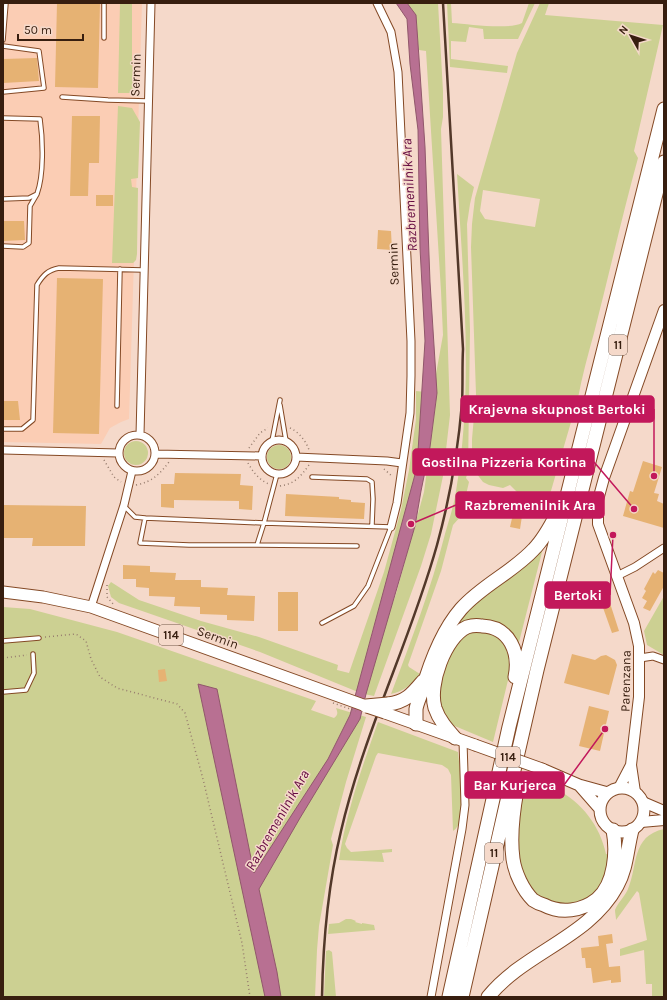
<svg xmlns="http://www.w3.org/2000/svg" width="667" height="1000" font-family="Karla,sans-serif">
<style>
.built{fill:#fbcdb4}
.green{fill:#ccd092;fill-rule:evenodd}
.water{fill:#b87092;stroke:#91576b}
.building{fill:#e6b273}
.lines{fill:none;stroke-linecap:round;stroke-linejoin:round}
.lane-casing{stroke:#844925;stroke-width:5.5}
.street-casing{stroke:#844925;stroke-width:9}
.secondary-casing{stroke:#844925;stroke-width:12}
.primary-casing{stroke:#844925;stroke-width:13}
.highway-casing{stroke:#844925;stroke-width:15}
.path{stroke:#977d6e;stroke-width:1.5;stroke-dasharray:1 3;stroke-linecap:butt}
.lane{stroke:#fff;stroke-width:3.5}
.street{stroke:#fff;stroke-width:7}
.secondary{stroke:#fff;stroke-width:10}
.primary{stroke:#fff;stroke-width:11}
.highway{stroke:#fff;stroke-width:13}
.rail{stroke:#523829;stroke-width:2.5}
.primary-bridge-casing{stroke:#844925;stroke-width:13;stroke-linecap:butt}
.highway-bridge-casing{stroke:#844925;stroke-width:15;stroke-linecap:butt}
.path-bridge{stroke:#977d6e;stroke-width:1.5;stroke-dasharray:1 3;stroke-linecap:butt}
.primary-bridge{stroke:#fff;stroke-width:11}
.highway-bridge{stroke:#fff;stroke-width:13}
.labels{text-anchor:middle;stroke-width:3;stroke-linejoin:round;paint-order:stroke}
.shield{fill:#f5d9ca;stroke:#705647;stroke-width:1}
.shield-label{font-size:12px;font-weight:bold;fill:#371e0f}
.street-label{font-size:13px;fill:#371e0f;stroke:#f5d9ca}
.water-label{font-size:14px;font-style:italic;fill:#650b41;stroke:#f5d9ca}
.leader{fill:none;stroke:#c2185b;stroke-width:1.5}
.callout-dot{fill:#c2185b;stroke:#f5d9ca;stroke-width:1.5}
.callout{fill:#c2185b;stroke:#c2185b;stroke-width:1.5}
.callout-label{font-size:14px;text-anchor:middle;font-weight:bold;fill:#fff}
</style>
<rect width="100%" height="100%" fill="#f5d9ca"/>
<path class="built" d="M3,3H142L129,419L121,422L110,428L101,444L3,442Z"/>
<path class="green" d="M120,3H132V63L134,79V93H118Z
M407,3H438L443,91V117L441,129L450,415L443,476L431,534L421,566L374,696L364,694L380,638L396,594L424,492L436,402L433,376L436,374L443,335L441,291L426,51L419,50L415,20Z
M447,3H451L452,23C468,24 508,30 522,23L529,3H535L518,39H484L483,29L469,27L466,42L451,41V59L508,66L507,73L450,67Z
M540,3H549L545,15L663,25L634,151L638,158C622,216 609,275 594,333C588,355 582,376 578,398L546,508L527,506L522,504L518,493L510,485L503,488L489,485L483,482L473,469L472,464V439L476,394L471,247L472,224L475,198L517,53ZM483,190L540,199L535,227L485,219L480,211Z
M118,106L132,108L140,122L138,178L131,179L132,187L138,188L137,254L136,260L133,263H112Z
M457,174L474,187L470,204L467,224L470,330L468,471L466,478L469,482L461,516L453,525L441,571L408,665L409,667L420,674C411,685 404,691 391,694C411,641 431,589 445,534C449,520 454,505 456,491C474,386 463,279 457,174Z
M416,391L426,392L422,447L382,604L372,632L358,692L260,652L119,603L111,597L108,586L111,582L139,600L201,621L259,637L338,665L337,670L349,673L384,572L401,510L409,470L416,419Z
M124 453a12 12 0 1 1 24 0a12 12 0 1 1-24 0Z
M267 457a12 12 0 1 1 24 0a12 12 0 1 1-24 0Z
M543,548L518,646L513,636L496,622L477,620L452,631L470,605Z
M664,596V655L647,645L644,631Z
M3,607L30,609L117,632L316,701L311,710L334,718C338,715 338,713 336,708L366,717L346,782L331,839L333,845L319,926L317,950L315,997H3Z
M479,631L494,635L504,642L509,652L511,668L493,742L450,724L438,700L447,660L456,643L469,633Z
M378,722L458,752C459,768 470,821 453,831L451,775L448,769L442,765L378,753L376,756L345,844L347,848L351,852L392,849V852L382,853L384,862L339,860C346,813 362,767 378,722Z
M524,776C534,781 546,784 556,789C582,802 600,826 606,854L610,855L603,885L593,897L569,907L546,903L531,891L521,869L516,835Z
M664,829V997H652V984H646L644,950L620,956V949L647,940L639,893L637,891L616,920C616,917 615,913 615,910C617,904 625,896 628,889C638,866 631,836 664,829Z
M346,919H351L356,921L355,922L362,924V923L374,925L375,930L328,934L329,924L339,923Z
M329,950L332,952L336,997H324L326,951Z"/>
<path class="water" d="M396,3H407L416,15L419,58L425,147L430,282L437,393L430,447L421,491L415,526L366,694L360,719L300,818L259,889L277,972L281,997H265L198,684L217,689L254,873L328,759L350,715L417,467L425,341L420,248L418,130L410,64L407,19Z"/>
<path class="building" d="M57,3H100L98,88L55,87Z
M37,58L39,81L3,83V59Z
M72,116H100L99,163H89L88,196H70Z
M96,195H113V206H96Z
M3,221H24L25,240L3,241Z
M378,230L391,231L392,250L377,249Z
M57,278L103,279L99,434L53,433Z
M3,401H18L20,420H3Z
M643,461L662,467L654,493L659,494L657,501L664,504V528L623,516L630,491L633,492Z
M175,473L241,474L240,485L253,486L252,510L239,509V501L174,500V508L161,507V484H174Z
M286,494L339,497V499L351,500V502L365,503L364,519L285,516Z
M3,505L86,506L85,546H32L33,538H3Z
M521,507L544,510L542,518L520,514Z
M513,514L522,516L520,529L510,527Z
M123,565L150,566V572L176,573L175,580H201V587L228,588L227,595L255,596L254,621L227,620V615L200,614V607L174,606L175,597L149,596V588L136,587V579H123Z
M658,570L664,573V586L650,611L643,608L647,601L642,598L646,591L644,589L653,572L655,574Z
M278,592H298V631H278Z
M609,600L619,631L612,633L601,602Z
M572,654L595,660L601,656L606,655L615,660L617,665L609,695L564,683Z
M165,669L167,681L159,682L158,670Z
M589,706L609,711L600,751L579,746Z
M612,934L613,943L606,944L609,967L620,966L621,982L611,983V980L593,983L591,968H586L585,958H582L581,948L599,946L598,936Z"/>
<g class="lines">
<defs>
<path id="lane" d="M104,3V38
M3,40L6,3
M3,46L39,51L44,88L3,92
M62,97L108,100L148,101
M3,118L40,119C43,140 44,175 37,194L29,198L3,199
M3,246L23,247L29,243L30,206L37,194
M280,405L286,441
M117,406L120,269
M3,429H22L33,420L37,285C43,275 48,270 59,268L143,270
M272,441L280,400
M312,477L367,479L372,482L373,499L372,525
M124,506L135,517L145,518L264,523L277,474
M145,518L140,543L189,545H257L264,523L391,527L368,586L354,606L322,623
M257,545L357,546
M3,641L39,638
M3,692L26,690L34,673L33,654"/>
<path id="street" d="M377,3L391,32L398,72L411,341V376L410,413L397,503L391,527
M119 453a18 18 0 1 1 36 0a18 18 0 1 1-36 0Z
M140,435L151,3
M262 457a17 17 0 1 1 34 0a17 17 0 1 1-34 0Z
M3,450L118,453
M155,454L262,456
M296,457L387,461L402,463
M617,576L635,567L664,548
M91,607L124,505L132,471
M640,658L653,656L664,660
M431,997L462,829L465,805L463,741"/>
<path id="secondary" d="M619,788L631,765
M635,792L631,765L639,697V646L634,623L598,524V500L604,478L664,310
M643,802L664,811
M641,822L664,820"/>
<path id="primary" d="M3,592L43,597L91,607L366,706
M385,713L475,745
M542,769L579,785L608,793
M579,785L600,809
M600 810a22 22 0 1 1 44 0a22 22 0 1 1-44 0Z"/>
<path id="highway" d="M388,704C406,702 412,694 423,681
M416,724C416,719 416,714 416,709C417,703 420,697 422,691C430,663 442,631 461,609C482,585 513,572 534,549C545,538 552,523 559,510
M455,738C447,729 439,720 435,708C428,685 445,637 467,627C473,625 477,625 482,626C510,627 520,653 515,677
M517,790C513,812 510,837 513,859C515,873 523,890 533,900C536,902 540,904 544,905C561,914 582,911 597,899C615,884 617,851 613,830
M449,997L509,727L664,109
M462,997L537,670L664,162
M488,997C524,952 589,938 617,886C627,868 627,849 632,830"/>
</defs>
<use href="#lane" class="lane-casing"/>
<use href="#street" class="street-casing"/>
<use href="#secondary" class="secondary-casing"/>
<use href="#primary" class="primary-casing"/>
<use href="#highway" class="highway-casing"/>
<path class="path" d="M290,428C299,432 306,441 309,450
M249,448L260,433L268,428
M104,460L114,477L121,482
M248,463C253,472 259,480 269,484
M384,469L393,477
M136,485C152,482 160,474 169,462
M280,486C295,484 301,476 309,465
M107,585V597L114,605
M45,637L76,634L86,641L91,659L100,677L117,688L177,704L185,713L203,779L242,943L250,997
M3,658L27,655"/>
<use href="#lane" class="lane"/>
<use href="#street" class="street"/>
<use href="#secondary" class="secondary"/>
<use href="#primary" class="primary"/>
<use href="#highway" class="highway"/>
<path class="rail" d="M322,997C323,941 328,885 341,831C364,732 410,642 437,545C450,498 458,451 462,403C463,385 462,367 463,349L443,3"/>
<defs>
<path id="primary-bridge" d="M367,707L385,713
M475,745L542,769"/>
<path id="highway-bridge" d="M366,706L388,704"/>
</defs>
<use href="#primary-bridge" class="primary-bridge-casing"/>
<use href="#highway-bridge" class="highway-bridge-casing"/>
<path class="path-bridge" d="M333,703L356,711"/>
<use href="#primary-bridge" class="primary-bridge"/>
<use href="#highway-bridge" class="highway-bridge"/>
</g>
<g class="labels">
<g class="shield">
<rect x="609" y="335" width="18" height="20" rx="3"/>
<rect x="159" y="625" width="24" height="20" rx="3"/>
<rect x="496" y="747" width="24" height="20" rx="3"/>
<rect x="485" y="843" width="18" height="20" rx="3"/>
</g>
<g class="shield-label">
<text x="618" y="349">11</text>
<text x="171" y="639">114</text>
<text x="508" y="761">114</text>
<text x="494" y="857">11</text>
</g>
<g class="street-label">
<text transform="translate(135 75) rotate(-88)" y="5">Sermin</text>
<text transform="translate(393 264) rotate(-92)" y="5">Sermin</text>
<text transform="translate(218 637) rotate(20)" y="5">Sermin</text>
<text transform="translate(625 681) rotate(-89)" y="5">Parenzana</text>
</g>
<g class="water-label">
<text transform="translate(409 195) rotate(-93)" y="5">Razbremenilnik Ara</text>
<text transform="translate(277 820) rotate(-60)" y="5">Razbremenilnik Ara</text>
</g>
</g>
<path class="leader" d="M654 476L654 409M634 509L594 462M411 524L456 505M613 535L610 595M605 729L564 785"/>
<g class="callout-dot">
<circle cx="654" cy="476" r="4"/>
<circle cx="634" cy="509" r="4"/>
<circle cx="411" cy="524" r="4"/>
<circle cx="613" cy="535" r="4"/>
<circle cx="605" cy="729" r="4"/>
</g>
<g class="callout">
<rect x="461" y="396" width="193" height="26" rx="4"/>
<rect x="413" y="449" width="181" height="26" rx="4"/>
<rect x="456" y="492" width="148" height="26" rx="4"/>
<rect x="545" y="582" width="65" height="26" rx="4"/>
<rect x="465" y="772" width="99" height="26" rx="4"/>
</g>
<g class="callout-label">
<text x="557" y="414">Krajevna skupnost Bertoki</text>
<text x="504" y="467">Gostilna Pizzeria Kortina</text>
<text x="530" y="510">Razbremenilnik Ara</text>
<text x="578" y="600">Bertoki</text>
<text x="515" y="790">Bar Kurjerca</text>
</g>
<rect width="667" height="1000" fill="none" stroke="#371e0f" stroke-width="8"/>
<g transform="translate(631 36) rotate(309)" stroke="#f5d9ca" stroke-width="3" paint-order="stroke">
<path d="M0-3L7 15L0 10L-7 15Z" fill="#371e0f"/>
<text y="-6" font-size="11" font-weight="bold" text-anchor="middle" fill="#371e0f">N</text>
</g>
<path d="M18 34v6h65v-6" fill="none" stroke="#371e0f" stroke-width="2"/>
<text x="24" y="34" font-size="12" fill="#371e0f" stroke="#f5d9ca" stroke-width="3" paint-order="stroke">50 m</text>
</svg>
